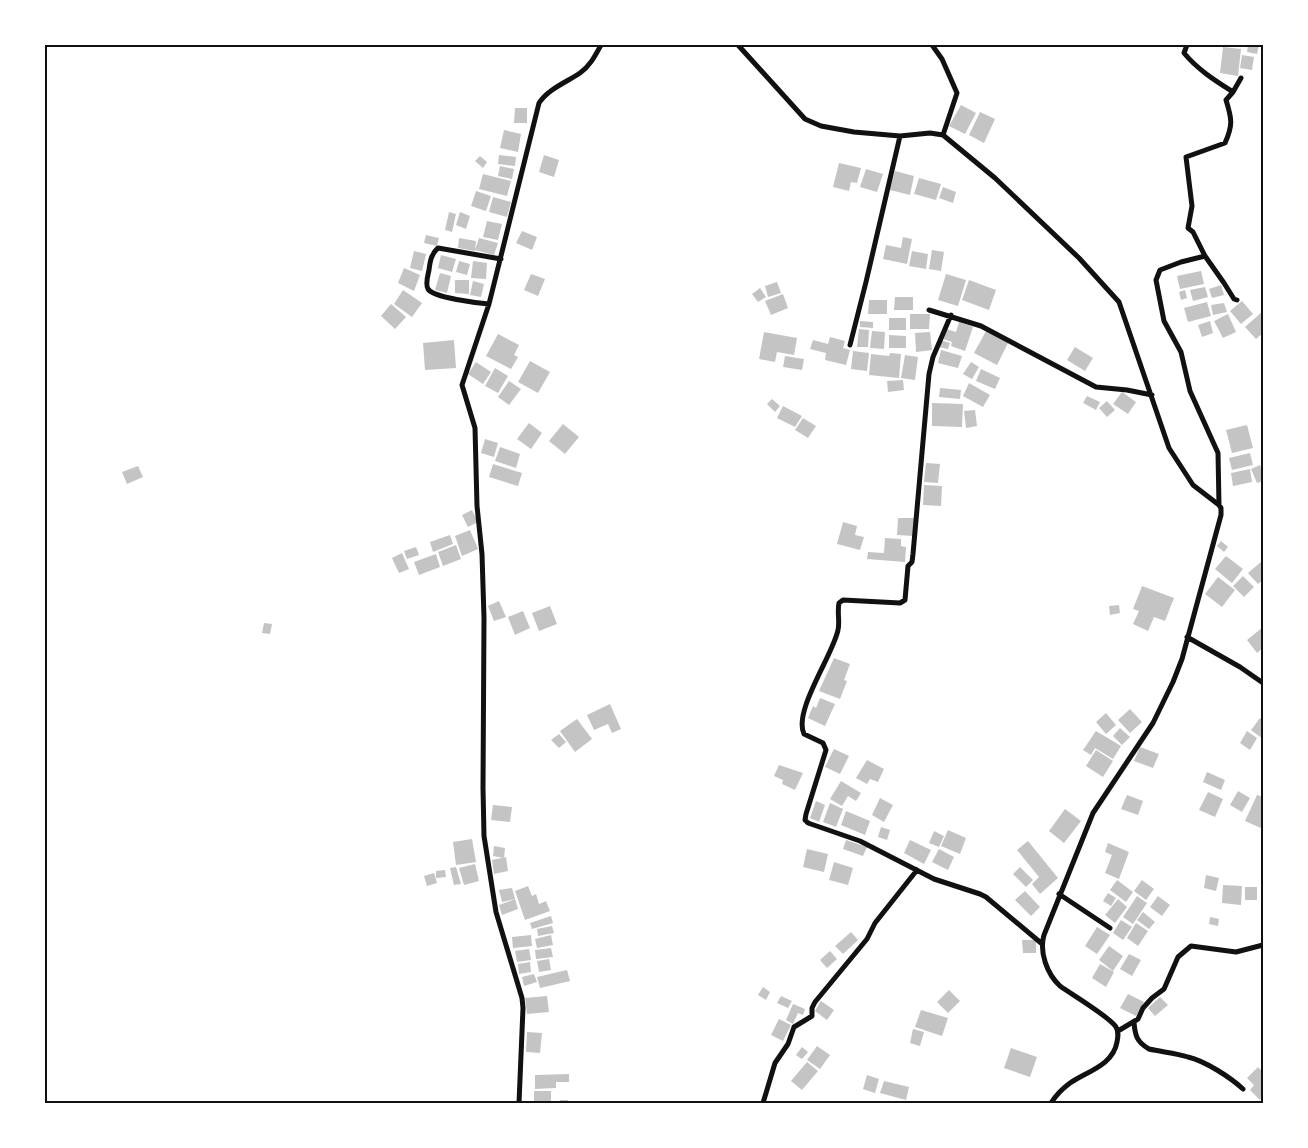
<svg xmlns="http://www.w3.org/2000/svg" width="1308" height="1148" font-family="Roboto,sans-serif">
<style>
.building{fill:#c4c4c4}
.lines{fill:none;stroke-linecap:round;stroke-linejoin:round}
.minor{stroke:#111;stroke-width:5}
.neatline{fill:none;stroke:#111;stroke-width:2}
</style>
<rect width="100%" height="100%" fill="#fff"/>
<path class="building" d="M1248,45H1259L1257,54L1247,52Z
M1223,47L1241,49L1238,76L1220,73Z
M1242,55L1254,57L1252,70L1240,68Z
M961,105L976,113L965,134L949,126Z
M515,108H527V123H514Z
M980,112L995,119L984,143L969,135Z
M504,130L521,134L518,152L500,148Z
M499,155L516,157L515,166L498,164Z
M544,155L559,160L554,177L539,172Z
M480,156L487,162L483,168L475,161Z
M839,163L861,168L857,183L851,182L849,191L833,187Z
M500,166L514,169L512,179L498,176Z
M866,169L883,174L877,192L860,187Z
M895,171L914,176L910,195L890,190Z
M483,174L511,181L507,196L479,189Z
M919,178L941,184L936,200L914,194Z
M943,187L956,192L953,203L939,198Z
M476,191L491,196L486,211L471,206Z
M493,197L511,202L507,217L489,212Z
M449,212L456,214L452,232L445,230Z
M460,212L470,216L466,229L456,225Z
M487,221L502,224L498,240L483,237Z
M522,231L537,237L532,250L516,243Z
M426,235L439,238L437,246L424,243Z
M903,237L912,239L907,264L883,259L886,245L901,248Z
M459,238L476,241L475,251L458,248Z
M479,238L498,243L494,255L475,250Z
M932,250L944,252L941,271L929,269Z
M414,251L426,254L422,271L410,268Z
M912,251L928,254L926,269L909,266Z
M441,255L456,259L452,272L438,268Z
M459,261L470,264L467,275L456,272Z
M473,261L487,263L486,279L471,278Z
M404,268L420,275L414,291L398,283Z
M1201,271L1204,284L1180,289L1177,276Z
M440,273L451,276L447,293L435,290Z
M531,274L545,279L538,296L524,290Z
M946,274L966,280L958,306L938,300Z
M455,280H469V294L455,293Z
M969,280L996,290L989,310L962,300Z
M473,281L484,284L481,297L470,295Z
M777,282L781,293L768,297L765,286Z
M1221,285L1224,295L1212,298L1209,289Z
M1205,287L1208,297L1193,301L1190,290Z
M760,288L766,297L758,302L752,294Z
M403,290L422,303L412,317L394,304Z
M1185,290L1187,298L1181,300L1179,292Z
M783,294L788,308L771,315L765,301Z
M895,297H913V310H894Z
M869,300H887V314H868Z
M1242,301L1253,314L1241,324L1230,311Z
M1207,302L1211,316L1188,322L1184,308Z
M1224,303L1227,312L1213,315L1211,305Z
M391,304L406,317L395,329L381,316Z
M1263,311V333L1256,339L1245,327Z
M910,314H930L929,329H910Z
M1228,314L1236,332L1223,338L1214,321Z
M889,318H906V330H889Z
M860,321L873,322V328L860,327Z
M1210,321L1213,333L1202,337L1198,325Z
M959,322L973,327L965,351L951,346L952,342L943,339L946,329L956,332Z
M859,329L869,330L868,347H857Z
M872,331L885,332L884,349L870,348Z
M986,331L1008,343L997,365L974,353Z
M764,332L797,338L794,355L777,352L775,362L759,359Z
M930,332L932,350L916,352L915,333Z
M498,334L519,345L514,355L518,357L511,369L486,356Z
M889,335L906,336V348H889Z
M830,337L845,341L843,348L850,350L846,365L825,360L826,353L810,349L813,340L828,344Z
M454,340L456,368L425,370L423,343Z
M941,340L950,343L948,349L939,347Z
M1075,347L1093,358L1085,371L1067,360Z
M941,350L962,356L958,368L938,363Z
M853,351L869,353L867,371L851,369Z
M890,353L901,354L899,378L869,375L871,354L889,356Z
M905,355L918,357L915,380L901,378Z
M785,356L804,359L802,370L783,367Z
M530,361L550,372L538,393L518,382Z
M476,362L491,372L483,384L468,374Z
M971,362L979,367L972,379L963,374Z
M495,368L508,376L498,393L485,386Z
M981,369L1000,378L995,389L976,381Z
M903,380L904,390L888,392L887,381Z
M509,381L521,389L509,405L498,397Z
M969,383L990,395L983,407L963,396Z
M940,388L961,390L960,399L939,397Z
M1122,392L1136,402L1128,414L1113,404Z
M1087,396L1100,402L1096,410L1083,403Z
M772,399L780,406L775,412L767,404Z
M1107,401L1115,410L1107,417L1099,408Z
M932,403L963,404L962,427L932,426Z
M783,406L802,416L795,427L777,418Z
M975,410L977,426L966,428L964,411Z
M803,418L816,426L808,438L795,430Z
M529,423L542,433L531,449L517,439Z
M563,424L579,437L565,454L549,441Z
M1247,425L1253,448L1232,453L1226,430Z
M485,439L498,443L494,457L481,453Z
M500,447L520,454L516,468L495,461Z
M1250,453L1253,465L1232,470L1229,458Z
M926,463L940,464L938,483L924,482Z
M493,464L522,473L518,486L489,477Z
M1260,465L1263,473V481L1257,483L1251,469Z
M138,466L143,477L127,484L122,472Z
M1250,469L1252,482L1233,486L1231,473Z
M924,485L942,486L941,506L923,505Z
M472,510L478,522L468,527L462,515Z
M898,518H914L913,536L897,535Z
M843,522L857,526L855,535L864,537L860,550L837,544Z
M470,530L478,549L462,556L455,536Z
M450,535L453,544L433,552L430,542Z
M885,538L901,539V546L906,547L905,562L867,559L868,552L884,553Z
M1221,541L1228,547L1224,552L1217,546Z
M456,545L461,559L443,566L438,552Z
M416,547L419,555L407,559L404,551Z
M402,553L409,569L399,573L392,558Z
M436,554L440,567L419,575L414,562Z
M1226,556L1243,569L1232,583L1215,569Z
M1261,562L1263,564V580L1258,584L1248,573Z
M1243,576L1254,587L1244,597L1233,586Z
M1218,577L1235,590L1222,607L1205,594Z
M1142,586L1174,598L1165,621L1154,617L1148,631L1133,624L1139,611L1133,609Z
M499,601L506,617L494,621L488,606Z
M1119,605L1120,613L1110,615L1109,606Z
M550,606L557,624L539,631L532,613Z
M523,611L530,628L515,635L508,617Z
M264,623L272,624L270,634L262,633Z
M1263,627V648L1257,653L1247,640Z
M834,658L850,664L844,680L847,681L840,699L819,691Z
M820,698L835,704L825,726L808,718L813,706L816,708Z
M610,704L621,729L612,733L608,724L594,730L587,715Z
M1130,709L1142,722L1130,733L1118,720Z
M1106,713L1116,725L1106,734L1096,722Z
M1260,718L1263,721V739L1251,730Z
M577,719L592,739L575,752L560,731Z
M1120,728L1130,737L1122,745L1113,736Z
M1096,731L1121,746L1113,759L1095,748L1091,755L1083,750Z
M1247,731L1257,738L1250,750L1240,743Z
M559,734L566,742L559,748L551,740Z
M1140,747L1159,754L1153,768L1134,761Z
M834,749L849,756L840,774L825,767Z
M1096,750L1113,761L1103,777L1086,766Z
M867,760L884,769L878,782L870,779L867,784L856,778Z
M779,765L803,773L795,790L782,784L783,780L774,776Z
M1207,772L1225,780L1221,790L1203,782Z
M841,781L861,793L856,801L848,796L842,806L830,799Z
M1238,791L1250,798L1242,812L1230,805Z
M1208,792L1223,799L1215,817L1199,810Z
M1127,795L1143,801L1138,815L1121,809Z
M1257,795L1263,797V829L1245,821Z
M880,798L893,805L884,822L872,815Z
M816,801L825,805L819,822L810,818Z
M830,803L843,809L836,827L823,822Z
M493,805L512,807L510,822L491,820Z
M1065,809L1081,821L1064,843L1049,831Z
M846,811L870,821L865,835L841,825Z
M881,827L890,830L887,840L878,837Z
M948,830L966,838L960,854L941,846Z
M934,831L944,836L939,847L929,843Z
M472,839L476,862L456,865L453,842Z
M846,840L867,847L863,856L843,849Z
M910,840L931,850L924,864L904,853Z
M1028,841L1058,878L1040,894L1032,884L1039,877L1017,850Z
M1108,843L1129,852L1119,879L1105,873L1112,855L1105,852Z
M494,846L505,848L504,858L493,856Z
M807,849L828,854L824,872L803,867Z
M939,849L954,857L948,870L932,862Z
M506,857L508,871L494,874L492,860Z
M834,862L853,868L848,885L829,880Z
M475,864L479,881L464,885L459,868Z
M456,867L461,884L454,885L450,868Z
M1020,867L1033,880L1026,887L1013,874Z
M445,870L446,877L436,878V871Z
M434,873L437,883L427,886L424,876Z
M1206,875L1219,878L1216,891L1204,888Z
M1117,880L1133,892L1126,902L1110,890Z
M1142,880L1154,889L1146,900L1134,891Z
M1223,885L1242,886L1241,905L1222,903Z
M528,886L532,896L536,894L539,904L546,901L550,911L525,920L515,891Z
M1245,887H1257V900H1245Z
M512,888L518,909L502,915L499,905L515,899L502,902L499,890Z
M1025,891L1040,907L1031,916L1015,900Z
M1108,893L1116,898L1111,906L1103,901Z
M1137,896L1147,903L1133,924L1123,917Z
M1158,896L1170,905L1162,916L1150,907Z
M1118,899L1127,907L1115,923L1105,915Z
M1143,912L1155,922L1149,929L1137,920Z
M551,916L553,923L532,929L530,923Z
M1210,917L1219,919L1218,926L1209,924Z
M1121,920L1132,927L1123,940L1113,933Z
M1136,923L1148,931L1138,946L1127,938Z
M552,926L554,933L538,936L537,929Z
M1097,927L1110,935L1097,954L1085,946Z
M851,932L858,940L843,954L835,946Z
M531,935L532,946L513,948L512,937Z
M551,935L553,945L537,948L535,939Z
M1022,940H1036V953H1023Z
M1109,946L1123,956L1113,971L1099,960Z
M551,948L553,957L536,959L535,950Z
M529,949L531,960L517,962L515,951Z
M830,951L837,959L827,968L820,960Z
M1129,954L1141,960L1132,976L1120,969Z
M549,959L551,970L539,972L537,961Z
M530,962L531,972L519,974L518,964Z
M1100,964L1114,972L1106,987L1092,978Z
M567,970L570,981L540,988L537,977Z
M534,974L537,982L524,986L522,977Z
M763,987L770,992L766,1000L758,995Z
M949,990L960,1001L948,1013L937,1002Z
M1128,994L1144,1002L1136,1016L1120,1008Z
M547,996L549,1012L527,1014L525,998Z
M781,996L792,1001L788,1008L777,1003Z
M1160,997L1168,1005L1155,1016L1148,1008Z
M821,1001L834,1010L827,1020L815,1011Z
M793,1004L805,1009L803,1015L798,1013L793,1024L786,1020Z
M921,1010L948,1018L942,1036L915,1027Z
M779,1019L791,1025L783,1041L771,1035Z
M913,1029L924,1032L920,1046L910,1043Z
M527,1032L542,1033L540,1053L526,1052Z
M817,1046L830,1055L820,1069L807,1060Z
M802,1047L808,1052L802,1059L796,1055Z
M1011,1048L1037,1057L1030,1077L1004,1068Z
M807,1062L818,1071L802,1090L791,1081Z
M1258,1067L1263,1072V1097L1260,1100L1250,1090L1254,1085L1247,1078Z
M569,1074V1082H556V1088L535,1089V1075Z
M867,1075L879,1079L875,1093L863,1089Z
M884,1081L909,1087L906,1100L880,1093Z
M534,1091H551V1101L534,1102Z
M560,1100H568V1103H561Z"/>
<g class="lines">
<path class="minor" d="M738,45L805,119L821,126L854,132L900,136L930,133L943,135L995,178L1079,258L1119,302L1169,448L1193,485L1219,505L1221,508V515L1182,659L1173,682L1153,723L1093,813L1044,935C1039,952 1047,974 1060,986C1071,994 1110,1017 1116,1027C1119,1032 1118,1037 1117,1042C1113,1065 1088,1071 1070,1083C1062,1089 1056,1095 1051,1103
M932,45L942,59L957,93L943,135
M1187,45L1184,53C1198,70 1216,81 1233,92
M1205,256L1193,232L1188,228L1192,206L1186,157L1225,143C1233,125 1232,119 1226,100L1233,92L1241,78
M489,304C478,303 434,298 428,289C425,284 428,275 429,270C430,262 431,254 438,248L501,259
M929,310L981,326L1096,387L1127,390L1152,395
M951,315L933,357L929,374L913,554L912,562L908,566L905,600L900,603L843,600L839,603C837,612 840,622 838,630C833,655 793,711 804,734L823,743L826,750L806,814L805,820L808,823L860,841L934,879L980,894L986,897L1041,943
M850,345L866,282L900,136
M1219,505L1218,453L1190,391L1181,352L1164,321L1156,280L1160,270L1181,262L1205,256L1224,283L1234,299L1237,300
M1187,637L1240,667L1263,683
M1059,894L1110,928
M1134,1022C1135,1036 1137,1042 1149,1049C1162,1052 1176,1053 1188,1057C1205,1061 1230,1077 1243,1089
M1118,1031L1138,1019L1143,1008L1152,998L1164,989L1178,957L1191,946L1236,952L1263,945
M519,1103L523,1008L522,998L496,912L484,836L483,788L484,618L482,554L477,506L475,428L462,385L489,304L539,103C548,89 567,82 580,73C590,66 595,56 601,45
M763,1103L775,1063L788,1044L794,1027L812,1016V1008L815,1002L867,939L875,923L917,870"/>
</g>
<rect width="1308" height="1148" fill="none" stroke="#ffffff" stroke-width="92"/>
<rect x="46" y="46" width="1216" height="1056" class="neatline"/>
</svg>
